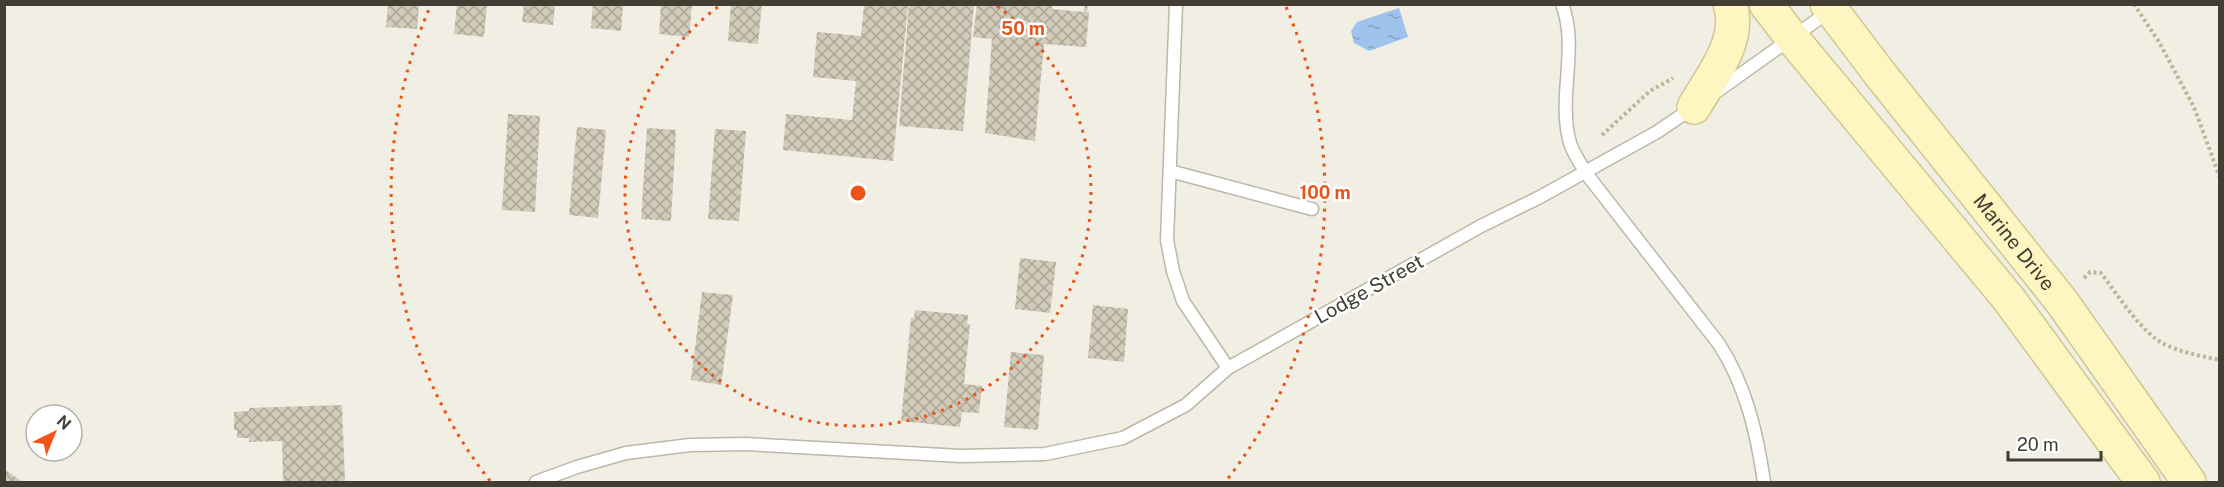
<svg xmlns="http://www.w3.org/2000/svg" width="2224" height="487" font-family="'Public Sans',sans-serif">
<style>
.water{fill:url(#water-ripples)}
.building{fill:url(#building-cross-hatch)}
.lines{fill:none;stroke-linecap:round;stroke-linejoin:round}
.lane-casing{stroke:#bcb7a6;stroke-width:15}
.secondary-casing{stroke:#d0c894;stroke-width:36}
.path{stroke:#bdb598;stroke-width:4;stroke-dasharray:3 3;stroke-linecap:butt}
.lane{stroke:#fff;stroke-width:12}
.secondary{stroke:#fdf6c1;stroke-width:33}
.ring{fill:none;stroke:#ea5419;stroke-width:3;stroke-dasharray:3 6}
.labels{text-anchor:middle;stroke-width:5;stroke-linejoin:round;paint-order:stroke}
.street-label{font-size:20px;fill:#423e34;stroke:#fff}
.centre{fill:#ea5419;stroke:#fff;stroke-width:3}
.ring-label{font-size:18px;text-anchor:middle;font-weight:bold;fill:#ea5419;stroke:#fff;stroke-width:5;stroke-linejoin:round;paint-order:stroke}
</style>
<defs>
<pattern id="water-ripples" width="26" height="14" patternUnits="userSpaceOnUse" patternTransform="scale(1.5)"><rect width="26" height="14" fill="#a0c3ed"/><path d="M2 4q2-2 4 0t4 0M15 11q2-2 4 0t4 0" fill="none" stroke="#84a0c1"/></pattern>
<pattern id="building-cross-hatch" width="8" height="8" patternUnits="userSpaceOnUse" patternTransform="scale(1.5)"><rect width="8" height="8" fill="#d2cbb9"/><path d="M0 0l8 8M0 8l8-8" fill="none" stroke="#aca697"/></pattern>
</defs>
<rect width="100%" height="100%" fill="#f1eee3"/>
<path class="water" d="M1399,8L1408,37L1369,51L1354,43L1351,31L1357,22Z"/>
<path class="building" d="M388,4H419L417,29L386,27Z
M457,4H487L484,37L454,34Z
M524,4H555L553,25L522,22Z
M593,4H623L621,31L591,28Z
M661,4H692L689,37L659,34Z
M731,4H762L758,44L728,41Z
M909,4L974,6L963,131L899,126Z
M977,4H1052V9L1084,12L1085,4H1088L1087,12H1089L1086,47L1044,44L1035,141L985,133L992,39L973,37Z
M864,5H908L893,161L783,150L786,114L852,120L856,81L813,77L817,32L861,36Z
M508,114L540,116L535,212L502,210Z
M577,127L606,130L598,218L569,215Z
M647,128L676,130L671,221L641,219Z
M715,129L746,131L739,221L708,219Z
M1020,258L1056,262L1050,313L1015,309Z
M702,292L733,295L721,385L691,380Z
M1093,305L1128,309L1124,362L1088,358Z
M915,310L968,315L967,324H970L964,384L982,386L979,413L962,412L960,427L901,421L911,318H914Z
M1011,352L1044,355L1038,430L1004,427Z
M342,405L345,482H283L282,441L249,442V438H237V430H234V412L249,411V408Z
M4,469L23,482H4Z"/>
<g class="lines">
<defs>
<path id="lane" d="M1176,4L1167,240L1173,271L1183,301L1228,368L1481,226L1540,197L1657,132L1694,107
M1562,4C1579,48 1557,97 1570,143C1573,153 1580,162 1585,172L1719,344C1746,386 1757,433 1764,482
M1716,92L1831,10
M1170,171L1312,209
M536,482L577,467L626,453L690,445L746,444L961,456L1045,454L1123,438L1186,405L1228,368"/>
<g id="secondary">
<path d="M1766,4L1792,38L2008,298L2143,482"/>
<path id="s1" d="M1827,4L1880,74L2062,302L2189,482"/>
<path d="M1694,107C1711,77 1742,41 1730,4"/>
</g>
</defs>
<use href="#lane" class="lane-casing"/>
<use href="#secondary" class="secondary-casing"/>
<path class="path" d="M2134,4L2159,42L2194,107L2220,178
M1602,135L1650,91L1673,78
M2084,278L2090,272L2101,273C2118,295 2141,333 2166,345C2183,353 2202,356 2220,360"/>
<use href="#lane" class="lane"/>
<use href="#secondary" class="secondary"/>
</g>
<g class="ring">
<path d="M997 6A233 233 0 1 1 719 6"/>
<path d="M490 481A467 467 0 0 1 430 7M1286 7A467 467 0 0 1 1226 481"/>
</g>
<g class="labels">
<g class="street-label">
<text dy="7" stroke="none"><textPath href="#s1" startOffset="303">Marine Drive</textPath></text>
<text transform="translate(1369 289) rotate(-29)" y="7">Lodge Street</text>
</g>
</g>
<circle cx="858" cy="193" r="9" class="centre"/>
<g class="ring-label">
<text x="1023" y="35">50 m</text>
<text x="1325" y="199">100 m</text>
</g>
<rect width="2224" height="487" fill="none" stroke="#423e34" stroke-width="12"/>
<g transform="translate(54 433) rotate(43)"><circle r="28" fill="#ffffff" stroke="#b3b2ae" stroke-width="1.5"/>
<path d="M0-4.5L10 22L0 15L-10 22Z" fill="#f35518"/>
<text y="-9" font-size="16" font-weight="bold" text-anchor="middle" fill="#423e34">N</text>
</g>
<path d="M2008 451v9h93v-9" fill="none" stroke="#423e34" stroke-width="3"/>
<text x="2017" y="451" font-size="18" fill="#423e34" stroke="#ffffff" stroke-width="4.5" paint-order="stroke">20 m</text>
</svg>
